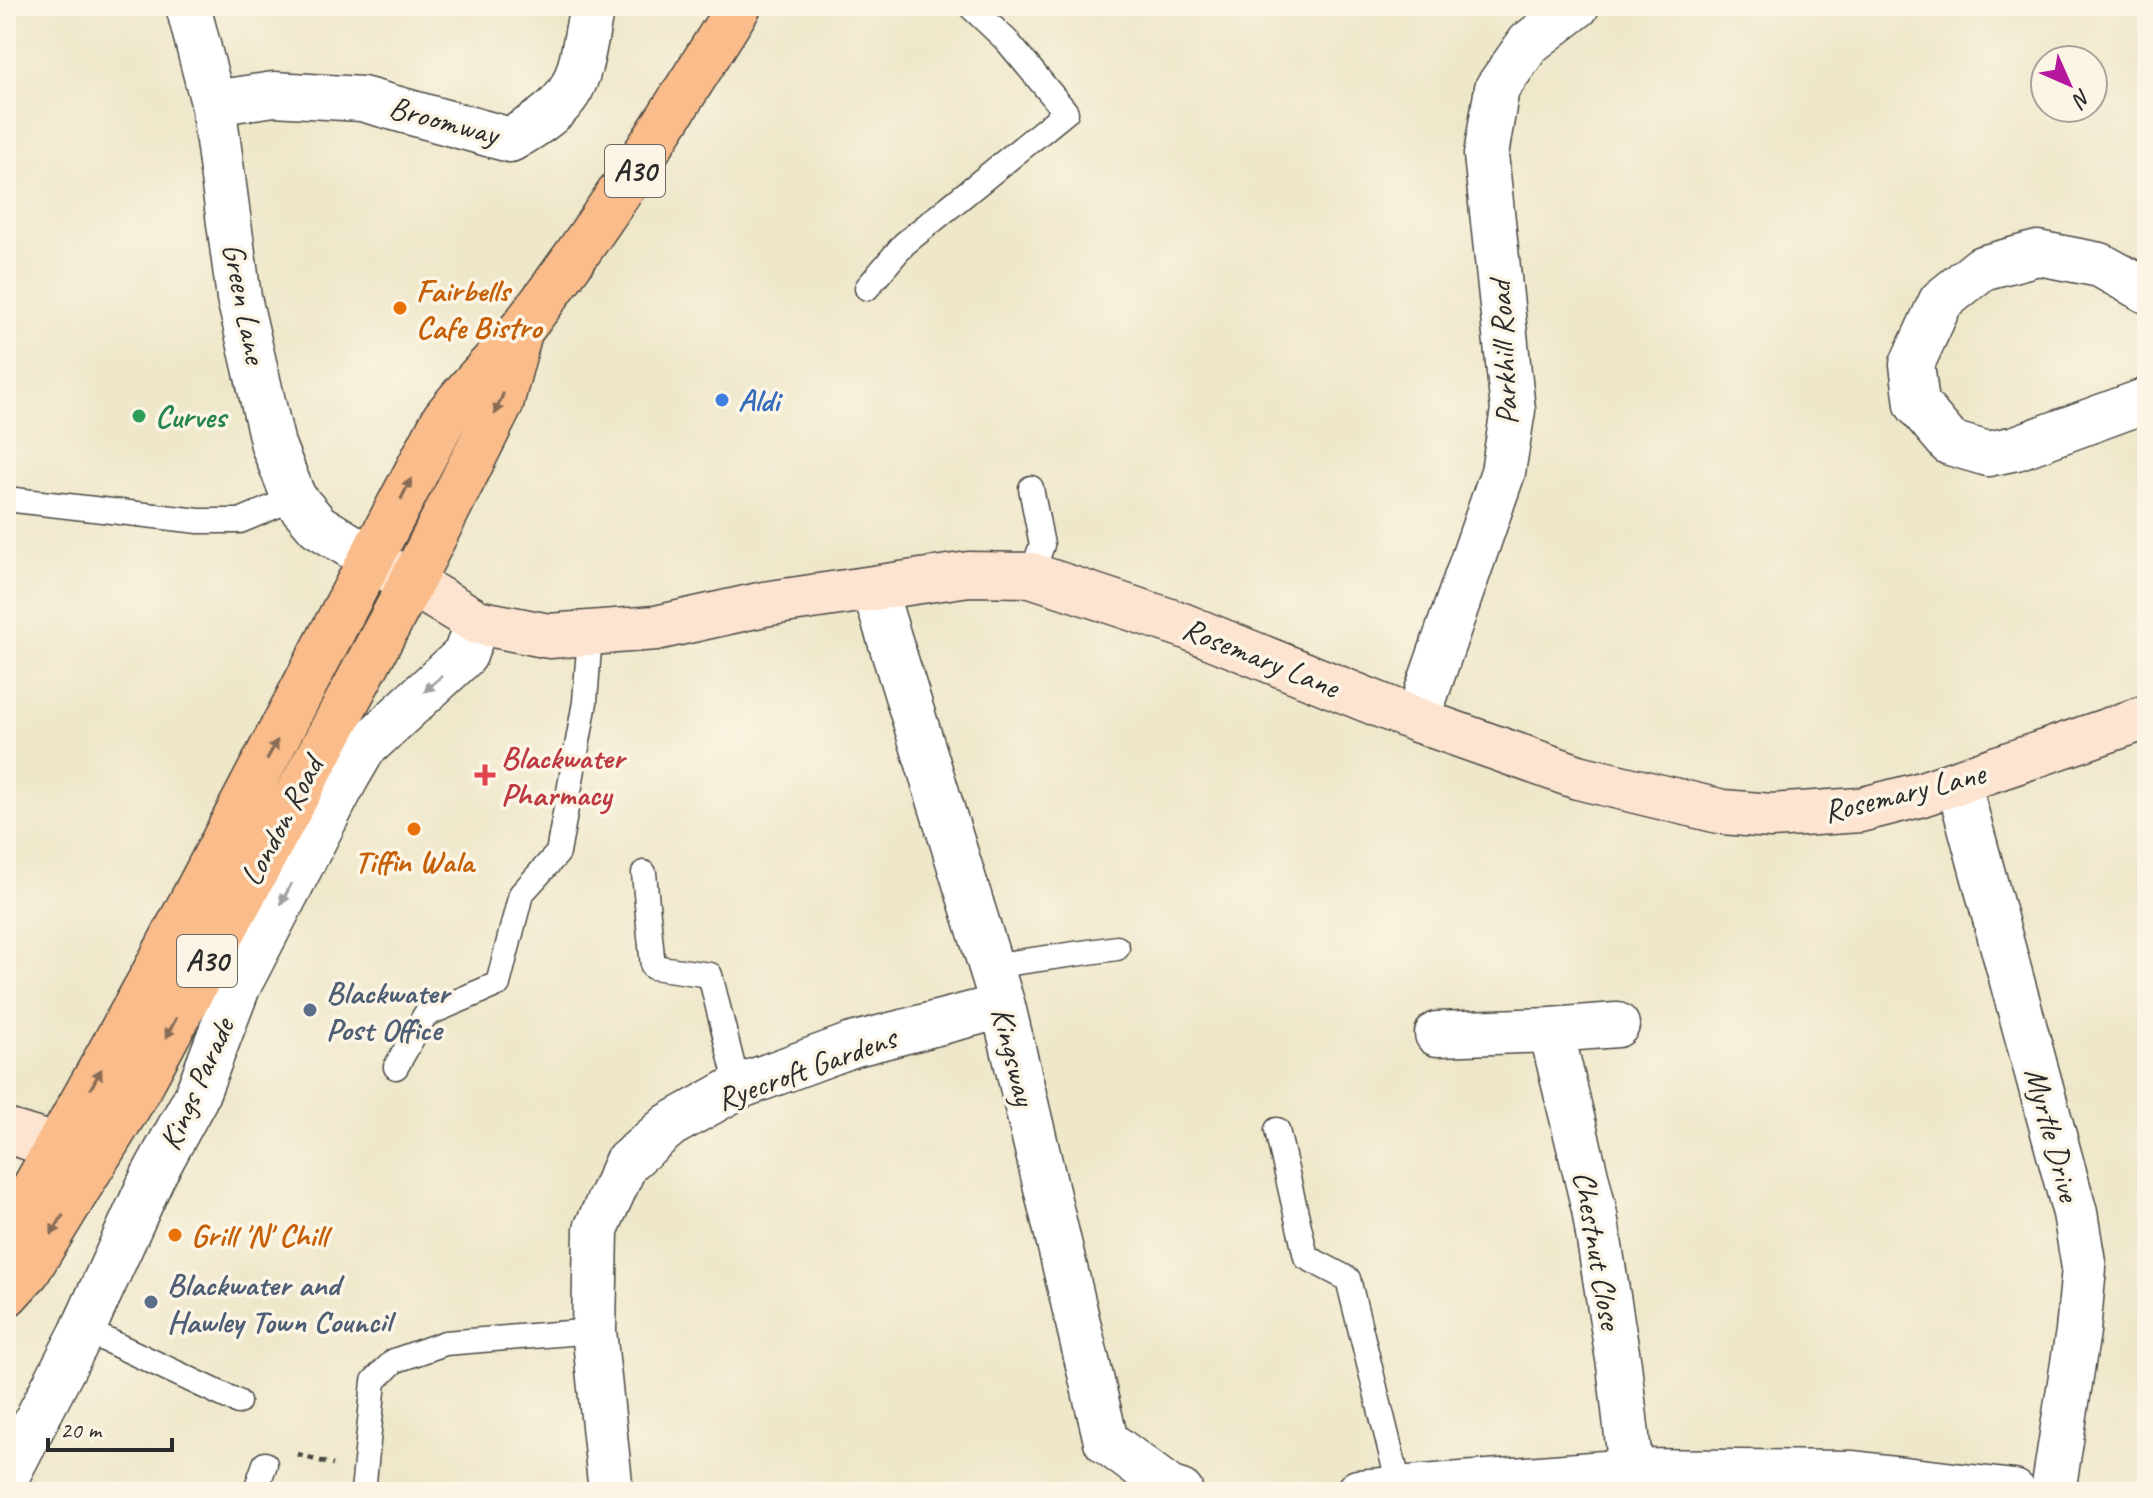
<svg xmlns="http://www.w3.org/2000/svg" width="2153" height="1498" font-family="Caveat,sans-serif">
<style>
.lines{fill:none;stroke-linecap:round;stroke-linejoin:round}
.lane-casing{stroke:#484743;stroke-width:27}
.street-casing{stroke:#484743;stroke-width:47}
.secondary-casing{stroke:#484743;stroke-width:47}
.primary-casing{stroke:#484743;stroke-width:47}
.path{stroke:#484743;stroke-width:5;stroke-dasharray:6 6;stroke-linecap:butt}
.lane{stroke:#fff;stroke-width:24}
.street{stroke:#fff;stroke-width:44}
.secondary{stroke:#fde4d0;stroke-width:44}
.primary{stroke:#f9bc8a;stroke-width:44}
.oneway{fill:#886c56}
.oneway2{fill:#a0a0a0}
.food-dot{fill:#e8710a;stroke:#fcf5e5;stroke-width:3}
.shop-dot{fill:#3f7fe0;stroke:#fcf5e5;stroke-width:3}
.leisure-dot{fill:#2e9e5b;stroke:#fcf5e5;stroke-width:3}
.health-dot{fill:#e0444e;stroke:#fcf5e5;stroke-width:3}
.service-dot{fill:#5c6f8a;stroke:#fcf5e5;stroke-width:3}
.labels{text-anchor:middle;stroke-width:7;stroke-linejoin:round;paint-order:stroke}
.shield{fill:#fcf5e5;stroke:#6a6863;stroke-width:2}
.shield-label{font-size:30px;font-weight:bold;fill:#2b2b2b}
.street-label{font-size:32px;fill:#2b2b2b;stroke:#fcf5e5}
.food-label{font-size:32px;font-weight:bold;fill:#c56008;stroke:#fcf5e5;text-anchor:start}
.shop-label{font-size:32px;font-weight:bold;fill:#366cbe;stroke:#fcf5e5;text-anchor:start}
.leisure-label{font-size:32px;font-weight:bold;fill:#27864d;stroke:#fcf5e5;text-anchor:start}
.health-label{font-size:32px;font-weight:bold;fill:#be3a42;stroke:#fcf5e5;text-anchor:start}
.service-label{font-size:32px;font-weight:bold;fill:#4e5e75;stroke:#fcf5e5;text-anchor:start}
</style>
<rect width="100%" height="100%" fill="#fcf5e5"/>
<filter id="ink" filterUnits="userSpaceOnUse"><feTurbulence type="fractalNoise" baseFrequency=".0125" numOctaves="2"/><feDisplacementMap in="SourceGraphic" scale="16" xChannelSelector="R" yChannelSelector="G"/><feConvolveMatrix kernelMatrix="1 2 1 2 8 2 1 2 1" color-interpolation-filters="sRGB"/></filter>
<filter id="wash" filterUnits="userSpaceOnUse"><feTurbulence type="fractalNoise" baseFrequency=".006" numOctaves="4" result="noise"/><feDisplacementMap in="SourceGraphic" scale="32" xChannelSelector="R" yChannelSelector="G"/><feGaussianBlur stdDeviation="1.8" result="paint"/><feColorMatrix in="noise" values="0 0 0 0 0 0 0 0 0 0 0 0 0 0 0 0 0 1.4 0 .05"/><feComposite in="paint" operator="in"/></filter>
<g filter="url(#wash)">
<rect width="100%" height="100%" fill="#eee7c9"/>
</g>
<g filter="url(#ink)">
<g class="lines">
<defs>
<path id="lane" d="M867,288L904,244L1066,112L1007,41L970,6
M6,499L199,521H240L294,498
M1031,575L1042,545L1031,488
M644,873L653,967L710,975L738,1087
M990,966L1117,948
M396,1067L425,1015L498,984L521,894L558,853L585,702L590,634
M1277,1130L1306,1257L1348,1279L1400,1489
M81,1334L102,1338L238,1402
M255,1492L265,1464
M363,1492L374,1381L394,1361L445,1343L594,1331"/>
<path id="street" d="M188,6L213,103L239,298L273,445L294,498L318,526L372,559
M213,103L274,94L362,99L510,140C582,99 577,83 592,6
M2147,291L2100,265L2038,253L1982,268L1941,301L1912,364L1917,404L1950,443L1988,454L2016,448L2147,400
M874,589L1003,1006L1106,1441L1169,1488L1181,1492
M1417,720L1503,472L1513,410L1486,155L1497,88L1529,43L1577,6
M1958,782L2075,1213L2084,1268L2078,1331L2053,1492
M1551,1030L1617,1025
M1437,1034L1551,1030L1594,1209L1619,1365L1631,1471
M6,1478L81,1334L153,1176L196,1097L238,987L346,779L364,748L465,655L477,622
M611,1492L594,1331L596,1229L626,1163L670,1125L738,1087L852,1045L1003,1006
M1358,1492L1631,1471L1853,1473L2014,1492"/>
<path id="secondary" d="M378,563L477,622L549,636L656,628L764,604L969,574L1031,575L1182,625L1417,720L1578,777L1723,812L1771,816L1860,810L1919,795L2147,717
M6,1131L92,1157"/>
<path id="primary" d="M6,1238L154,973L444,419C469,386 499,358 524,326C602,224 671,115 739,6
M6,1295L28,1271L135,1096L411,583L501,404L519,336"/>
</defs>
<use href="#lane" class="lane-casing"/>
<use href="#street" class="street-casing"/>
<use href="#secondary" class="secondary-casing"/>
<use href="#primary" class="primary-casing"/>
<path class="path" d="M297,1454L333,1465"/>
<use href="#lane" class="lane"/>
<use href="#street" class="street"/>
<use href="#secondary" class="secondary"/>
<use href="#primary" class="primary"/>
</g>
<defs><path id="oneway-solid" d="M-6-.8H1V-3.2L6.5 0L1 3.2V.8H-6Z" transform="scale(2)"/></defs>
<g class="oneway">
<use href="#oneway-solid" transform="translate(499 404) rotate(112)"/>
<use href="#oneway-solid" transform="translate(406 489) rotate(-64)"/>
<use href="#oneway-solid" transform="translate(272 750) rotate(-62)"/>
<use href="#oneway-solid" transform="translate(171 1028) rotate(118)"/>
<use href="#oneway-solid" transform="translate(96 1079) rotate(-61)"/>
<use href="#oneway-solid" transform="translate(57 1225) rotate(121)"/>
</g>
<g class="oneway2">
<use href="#oneway-solid" transform="translate(433 684) rotate(137)"/>
<use href="#oneway-solid" transform="translate(286 894) rotate(117)"/>
</g>
</g>
<g class="food-dot">
<circle cx="400" cy="308" r="8"/>
<circle cx="414" cy="829" r="8"/>
<circle cx="175" cy="1235" r="8"/>
</g>
<circle class="shop-dot" cx="722" cy="400" r="8"/>
<circle class="leisure-dot" cx="139" cy="416" r="8"/>
<path class="health-dot" d="M481 763h8v8h8v8h-8v8h-8v-8h-8v-8h8z"/>
<g class="service-dot">
<circle cx="310" cy="1010" r="8"/>
<circle cx="151" cy="1302" r="8"/>
</g>
<g class="labels">
<g class="shield">
<rect x="605" y="145" width="60" height="52" rx="6"/>
<rect x="177" y="935" width="60" height="52" rx="6"/>
</g>
<g class="shield-label">
<text x="635" y="181">A30</text>
<text x="207" y="971">A30</text>
</g>
<g class="street-label">
<text transform="translate(444 120) rotate(15)" y="11">Broomway</text>
<text transform="translate(245 303) rotate(79)" y="11">Green Lane</text>
<text transform="translate(1503 353) rotate(-93)" y="11">Parkhill Road</text>
<text transform="translate(1261 657) rotate(22)" y="11">Rosemary Lane</text>
<text transform="translate(1904 792) rotate(-14)" y="11">Rosemary Lane</text>
<text transform="translate(281 821) rotate(-62)" y="11">London Road</text>
<text transform="translate(1014 1056) rotate(76)" y="11">Kingsway</text>
<text transform="translate(806 1068) rotate(-20)" y="11">Ryecroft Gardens</text>
<text transform="translate(196 1084) rotate(-66)" y="11">Kings Parade</text>
<text transform="translate(2053 1134) rotate(75)" y="11">Myrtle Drive</text>
<text transform="translate(1598 1250) rotate(80)" y="11">Chestnut Close</text>
</g>
<g class="food-label">
<text x="416" y="301">Fairbells<tspan x="416" dy="37">Cafe Bistro</tspan></text>
<text x="414" y="872" text-anchor="middle">Tiffin Wala</text>
<text x="191" y="1246">Grill 'N' Chill</text>
</g>
<g class="shop-label">
<text x="738" y="411">Aldi</text>
</g>
<g class="leisure-label">
<text x="155" y="427">Curves</text>
</g>
<g class="health-label">
<text x="501" y="768">Blackwater<tspan x="501" dy="37">Pharmacy</tspan></text>
</g>
<g class="service-label">
<text x="326" y="1003">Blackwater<tspan x="326" dy="37">Post Office</tspan></text>
<text x="167" y="1295">Blackwater and<tspan x="167" dy="37">Hawley Town Council</tspan></text>
</g>
</g>
<rect width="2153" height="1498" fill="none" stroke="#fcf5e5" stroke-width="32"/>
<g transform="translate(2069 84) rotate(135)"><circle r="38" fill="#fcf5e5" stroke="#a8a49b" stroke-width="2"/>
<path d="M0-6L14 30L0 20L-14 30Z" fill="#b5179e"/>
<text y="-12" font-size="22" font-weight="bold" text-anchor="middle" fill="#2b2b2b">N</text>
</g>
<path d="M48 1438v12h124v-12" fill="none" stroke="#2b2b2b" stroke-width="4"/>
<text x="60" y="1438" font-size="24" fill="#2b2b2b" stroke="#fcf5e5" stroke-width="6" paint-order="stroke">20 m</text>
</svg>
